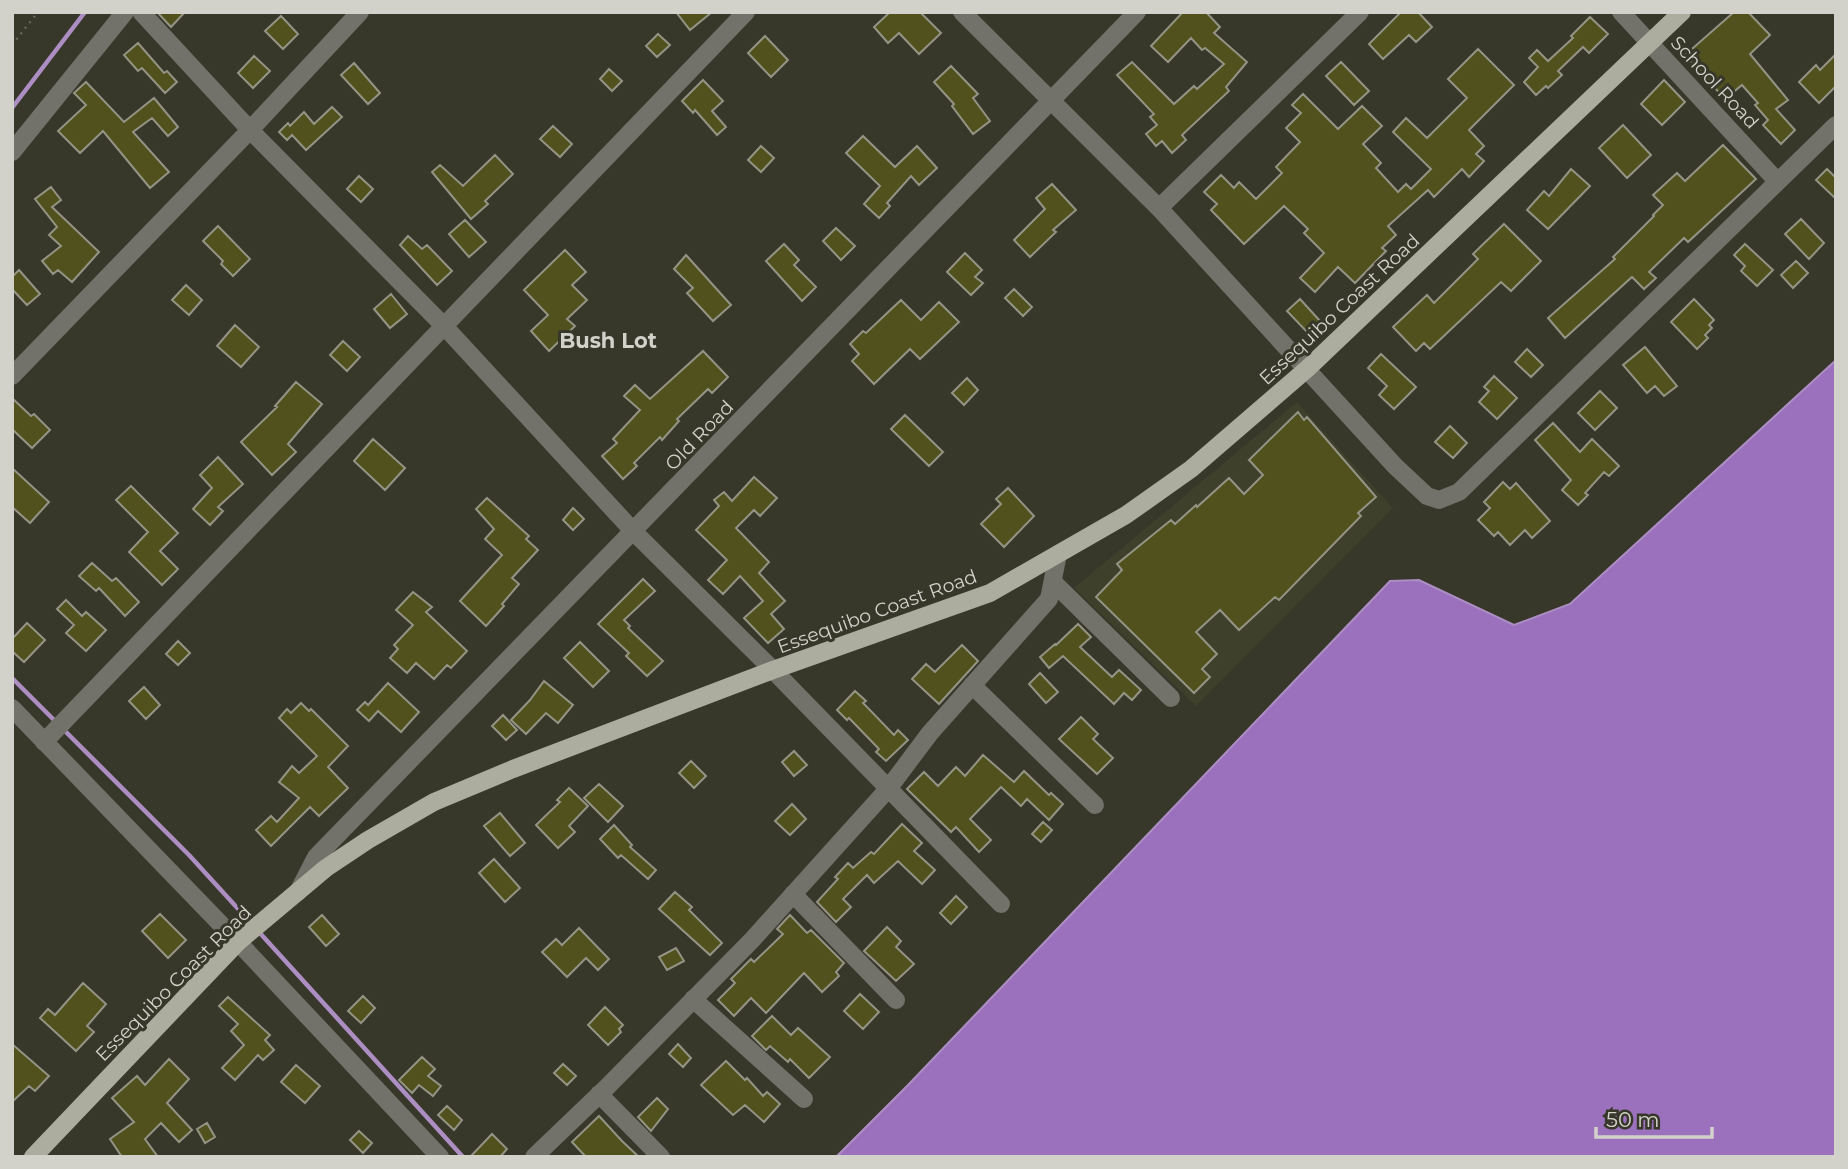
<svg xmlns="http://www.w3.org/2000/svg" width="1848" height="1169" font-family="Montserrat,sans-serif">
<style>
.built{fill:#3f402c}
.water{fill:#9b71be;stroke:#ac8ec2;stroke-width:2}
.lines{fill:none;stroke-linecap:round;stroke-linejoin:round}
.stream{stroke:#ac8ec2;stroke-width:4.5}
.building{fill:#50511d;stroke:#949485;stroke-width:2}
.path{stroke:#66665b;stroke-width:2.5;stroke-dasharray:2 5;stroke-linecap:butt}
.minor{stroke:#72726b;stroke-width:18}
.major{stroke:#acac9f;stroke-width:18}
.labels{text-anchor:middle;stroke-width:6;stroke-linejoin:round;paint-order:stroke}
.street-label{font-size:19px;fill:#d2d2ca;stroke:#37372a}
.neighbourhood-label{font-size:21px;font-weight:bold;fill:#d2d2ca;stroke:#37372a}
</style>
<rect width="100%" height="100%" fill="#37372a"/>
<path class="built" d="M1297,402L1393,508L1196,706L1074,588Z"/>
<path class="water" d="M1836,360V1157H836L908,1085L1390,581L1419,580L1514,625L1570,604Z"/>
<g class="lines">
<path class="stream" d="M12,108L85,12
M12,678L56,722
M62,728L189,855L251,923
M259,932L463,1157"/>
</g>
<path class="building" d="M157,12H185L171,27Z
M676,12H712L690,30Z
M890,12H920L941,33L919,54L899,33L888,43L874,27Z
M1183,12H1206L1220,27L1214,33L1247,62L1226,87L1229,91L1182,135L1186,140L1172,153L1162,141L1156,146L1146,134L1157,125L1150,117L1154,114L1117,75L1132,62L1174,104L1194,86L1197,89L1224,64L1205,48L1202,50L1191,38L1168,62L1151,46Z
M1401,12H1418L1432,27L1416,42L1409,35L1383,59L1369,44Z
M1734,12H1748L1770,35L1750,54L1788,100L1776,109L1795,130L1781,144L1763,125L1768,120L1755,105L1758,103L1742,85L1725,99L1685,55Z
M281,16L298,34L283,49L265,31Z
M1590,17L1608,34L1589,53L1583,47L1558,71L1562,75L1548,88L1546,86L1536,95L1524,82L1538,67L1529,58L1537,50L1548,61L1573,38L1571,36Z
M658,34L670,45L657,57L646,46Z
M765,36L788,60L771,77L748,53Z
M138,43L164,73L167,71L177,82L165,93L142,68L138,71L124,55Z
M1478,49L1514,85L1469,130L1484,146L1476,154L1484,161L1469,177L1462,169L1434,197L1428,190L1388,226L1396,235L1382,248L1386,251L1355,283L1338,267L1315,292L1300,278L1324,253L1304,233L1308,229L1284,206L1244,244L1211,210L1217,204L1204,192L1221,175L1234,188L1239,182L1256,199L1282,173L1276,167L1300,142L1286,128L1301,113L1292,105L1303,94L1338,129L1362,106L1382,126L1363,144L1381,163L1376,168L1398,192L1406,184L1411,189L1431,169L1393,132L1406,118L1427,138L1467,98L1448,79Z
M1836,54V86L1819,103L1799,82L1816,65L1820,70Z
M254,56L270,71L253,88L238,73Z
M1341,62L1369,91L1354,105L1326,76Z
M354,63L380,93L368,104L341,75Z
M951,66L978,94L973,98L990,121L973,134L952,106L954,104L934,82Z
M609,69L622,81L612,91L600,79Z
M703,80L723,101L712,111L726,127L717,135L695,110L693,113L682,101Z
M1664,80L1685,102L1662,125L1641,104Z
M86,82L124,122L154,98L178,127L168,136L152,118L133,132L169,172L150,188L103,131L80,153L58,131L86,105L74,93Z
M332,107L342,117L306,150L292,135L287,140L279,132L288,123L290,126L304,112L314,124Z
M1623,125L1651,155L1627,178L1599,148Z
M553,126L572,144L560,157L540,139Z
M863,136L895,167L917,146L937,168L919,185L911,176L887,203L890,206L879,218L864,204L880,186L846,153Z
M1723,145L1756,179L1688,242L1684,238L1649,272L1656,278L1644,289L1632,277L1565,338L1548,318L1615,259L1613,257L1654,216L1653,215L1663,205L1653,195L1677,173L1685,181Z
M761,146L774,158L761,172L748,160Z
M495,155L513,174L485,201L488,204L471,219L432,172L440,165L463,186Z
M1571,169L1590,186L1548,229L1527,210L1544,191L1549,196Z
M1827,169L1836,178V199L1816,180Z
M359,176L373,189L361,202L347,189Z
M1052,184L1076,210L1053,230L1056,232L1030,257L1014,240L1045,209L1036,198Z
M51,187L61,200L52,207L99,252L72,282L58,270L53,274L42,261L61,246L49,235L57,227L35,199Z
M1801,219L1824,243L1809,259L1785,234Z
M465,220L486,242L469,257L449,234Z
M1504,224L1541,261L1511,291L1501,282L1430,349L1424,343L1416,351L1393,327L1427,295L1434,303L1478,259L1473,254Z
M218,226L250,259L233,276L221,264L223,261L203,241Z
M836,228L855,246L841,260L823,241Z
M408,236L422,249L427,245L452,271L437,285L400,245Z
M784,244L799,260L794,265L816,287L802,301L766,261Z
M1745,244L1773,270L1757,286L1741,271L1745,266L1734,255Z
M565,250L586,272L572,285L587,300L567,319L575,326L549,351L531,331L548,315L524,290Z
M965,253L982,270L975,277L983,283L971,295L947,272Z
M686,255L731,305L713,321L687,293L693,288L674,269Z
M1796,261L1808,273L1793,288L1781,275Z
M19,270L40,294L27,305L12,289V277Z
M186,285L202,300L189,315L172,300Z
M1014,289L1032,307L1023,316L1005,298Z
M391,294L407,314L390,328L374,309Z
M1300,299L1320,321L1307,332L1287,311Z
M1694,299L1714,320L1709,325L1712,328L1705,335L1708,338L1697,349L1671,322Z
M901,300L921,320L939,302L959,322L920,359L910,349L874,384L852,361L859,354L850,344L863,331L866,333Z
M235,325L259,347L241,367L217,346Z
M343,341L360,357L347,371L330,355Z
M1645,347L1677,386L1664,396L1655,386L1647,393L1623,365Z
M1527,349L1543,365L1531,377L1515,362Z
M703,351L728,377L712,393L708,389L677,419L679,421L662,440L660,437L634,463L637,466L623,479L602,456L617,443L613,439L640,410L624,396L635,385L650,399Z
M1381,354L1416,387L1394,409L1379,395L1387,386L1368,368Z
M1494,376L1517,398L1497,419L1479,402L1489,391L1484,387Z
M967,378L978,390L964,405L952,393Z
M296,382L322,404L288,444L296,452L272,475L241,442L277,407L275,406Z
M1600,391L1617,408L1595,430L1578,413Z
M12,398L31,416L34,414L50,430L32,448L12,429Z
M1298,412L1304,420L1307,417L1376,497L1358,513L1361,516L1279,600L1275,597L1239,630L1220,610L1196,632L1217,654L1202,669L1210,677L1194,693L1096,597L1122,570L1117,564L1171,520L1175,524L1196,505L1197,507L1229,478L1244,494L1263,475L1249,460Z
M905,415L943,452L929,466L891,429Z
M1553,423L1580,452L1592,439L1619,466L1609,476L1604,472L1585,493L1588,495L1578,505L1562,490L1571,480L1535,440Z
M1450,426L1467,443L1453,458L1435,442Z
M373,439L405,468L385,490L354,461Z
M218,457L243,484L218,507L223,511L210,525L193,509L212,488L200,475Z
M12,468L49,502L30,523L12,507Z
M754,477L777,498L760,516L754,510L736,528L769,562L759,573L785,601L771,614L784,629L768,643L744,618L763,601L740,576L723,594L708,580L727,560L696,530L719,506L714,500L724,492L732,501Z
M1503,482L1510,489L1516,483L1550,521L1532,538L1525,530L1510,545L1498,532L1494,536L1478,520L1490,508L1484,502Z
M131,486L178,533L160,551L178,569L162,585L129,552L148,532L116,500Z
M1008,488L1034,516L1004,547L981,524L1001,504L996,499Z
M487,498L529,536L526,539L538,550L512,578L519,584L502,604L504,606L486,626L460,601L502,555L485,539L494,529L476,509Z
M573,508L584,519L573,530L563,520Z
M92,563L112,581L116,578L139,602L125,616L99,588L96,591L79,576Z
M643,579L655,591L624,620L630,626L628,628L663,661L647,676L626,656L629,653L598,624Z
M413,592L432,607L426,612L467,651L451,668L447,665L434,679L416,663L407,673L390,658L398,649L394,645L413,625L396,610Z
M66,600L82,616L86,612L106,630L86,651L66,633L74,625L57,609Z
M27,623L45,640L24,662L12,651V639Z
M1078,624L1091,637L1080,647L1112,677L1119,670L1141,690L1132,700L1124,693L1114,704L1063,656L1049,668L1040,657L1055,644L1056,645Z
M178,641L190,653L178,665L166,654Z
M580,642L609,671L593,687L564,658Z
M962,645L978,661L939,704L912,679L926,664L935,672Z
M1040,673L1058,692L1046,703L1029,684Z
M544,681L573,705L558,723L546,713L526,734L511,720L530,700Z
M388,683L419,712L401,732L378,711L369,721L357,710L365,702L368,705Z
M144,687L160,705L146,719L129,701Z
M855,691L866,701L863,703L894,735L898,730L908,740L886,761L876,752L879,749L849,718L847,720L837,710Z
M301,703L309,711L311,709L348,746L328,767L348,788L319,816L310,807L271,846L256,830L271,816L277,822L299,798L279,782L292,766L299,773L317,756L279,718L287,709L291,713Z
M503,715L517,730L506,740L492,726Z
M1081,717L1098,734L1093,739L1113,758L1097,774L1059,739Z
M794,751L807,765L794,776L782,762Z
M983,755L1014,782L1024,771L1049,795L1051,793L1063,804L1049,820L1027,799L1021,806L1001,787L970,819L991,840L979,852L956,827L951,832L907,789L924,772L938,786L956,767L965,776Z
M691,761L706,776L694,788L679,773Z
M599,784L623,806L608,822L584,798Z
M569,788L588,806L569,826L575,832L558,848L536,825L560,802L557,800Z
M792,804L806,819L790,835L775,821Z
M500,813L525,843L510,856L484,826Z
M1043,822L1052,830L1041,842L1032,834Z
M902,824L922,843L914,851L935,870L922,884L898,861L874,883L867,875L843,899L851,907L836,922L817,902L838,879L835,877L848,863L853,868L871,852L874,854Z
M614,825L632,845L630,847L656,870L648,879L621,855L618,858L600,839Z
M494,859L520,888L505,902L479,873Z
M675,892L692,907L689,910L722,943L710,955L659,909Z
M956,896L967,907L951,924L940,913Z
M160,914L186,940L168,958L142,931Z
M322,915L339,934L326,946L309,927Z
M790,915L807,933L811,930L844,963L836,972L839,976L822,992L804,973L766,1013L751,998L734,1016L718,1000L735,983L731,979L751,959L754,962L783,934L777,929Z
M887,927L901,941L896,947L914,964L896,981L864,951Z
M579,928L609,959L598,970L586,958L567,977L542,952L556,939L562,945Z
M676,948L684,961L667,970L659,957Z
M83,983L106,1004L87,1026L94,1032L76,1051L40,1018L48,1009L55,1015Z
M860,994L879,1012L863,1029L844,1011Z
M363,996L375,1008L361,1023L348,1011Z
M228,997L270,1035L265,1040L274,1050L263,1060L258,1055L235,1080L222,1068L244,1045L231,1031L238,1024L219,1006Z
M605,1007L623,1025L619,1029L621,1032L608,1045L588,1025Z
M772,1016L791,1035L798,1028L830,1057L809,1078L790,1059L788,1062L770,1046L766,1050L752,1036Z
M12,1044L49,1076L35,1091L29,1086L12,1102Z
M678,1044L691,1058L683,1067L669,1054Z
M422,1057L435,1069L428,1076L441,1086L433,1096L419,1085L412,1093L399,1080Z
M169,1059L189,1079L167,1103L192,1130L179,1142L161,1123L145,1139L158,1157H122L110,1139L134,1122L112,1098L137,1076L145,1085Z
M726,1061L745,1080L747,1078L763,1096L767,1092L780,1104L764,1122L745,1105L733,1115L701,1085Z
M563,1064L576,1076L567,1085L554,1073Z
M296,1065L320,1086L305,1103L281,1082Z
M657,1098L668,1109L651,1131L638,1117Z
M447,1106L462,1120L454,1130L438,1115Z
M599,1116L622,1141L639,1157H586L572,1142Z
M207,1123L215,1137L205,1143L197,1129Z
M359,1131L372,1143L363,1153L350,1140Z
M492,1134L507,1149L500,1157H470Z"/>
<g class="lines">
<path class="path" d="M12,45L38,12"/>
<path class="minor" d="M141,12L250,130L445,327L634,532L773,670L1001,904
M962,12L1159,208L1395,466L1427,496L1439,500L1459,492L1836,125
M1621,12L1777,181
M12,152L125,12
M1159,208L1360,12
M12,376L250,130L360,12
M1053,582L1171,698
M972,685L1095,805
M12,708L238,942L440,1157
M44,742L746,12
M298,892L316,857L1137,12
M793,894L896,1000
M693,999L804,1099
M599,1094L661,1157
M534,1157L606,1088L752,940L888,789L930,733L1049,599L1058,554"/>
<path class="major" d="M33,1157L238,942L326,868L368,840L434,802L513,769L773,670L990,593L1126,515L1191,469L1308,368L1682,12"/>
</g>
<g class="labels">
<g class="street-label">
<text transform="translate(1715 82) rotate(47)" y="7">School Road</text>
<text transform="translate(1339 309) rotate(-43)" y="7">Essequibo Coast Road</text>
<text transform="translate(699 435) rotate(-46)" y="7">Old Road</text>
<text transform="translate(877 611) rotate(-20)" y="7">Essequibo Coast Road</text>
<text transform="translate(173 983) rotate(-45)" y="7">Essequibo Coast Road</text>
</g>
<g class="neighbourhood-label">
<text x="608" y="348">Bush Lot</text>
</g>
</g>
<rect width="1848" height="1169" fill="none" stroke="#d2d2ca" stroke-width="28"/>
<path d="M1596 1127v10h116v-10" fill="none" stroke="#d2d2ca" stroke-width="3.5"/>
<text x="1606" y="1127" font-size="21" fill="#d2d2ca" stroke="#37372a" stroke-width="5" paint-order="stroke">50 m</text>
</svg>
